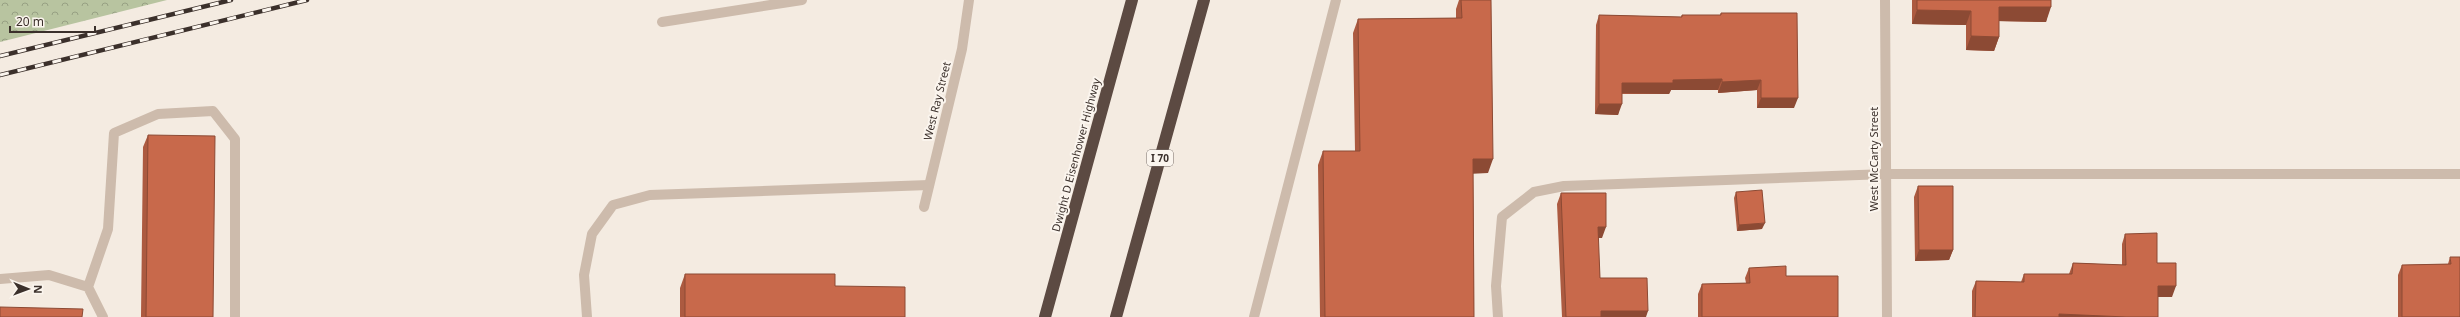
<svg xmlns="http://www.w3.org/2000/svg" width="2460" height="317" font-family="'Noto Sans',sans-serif">
<style>
.forest{fill:url(#forest-crowns)}
.lines{fill:none;stroke-linecap:round;stroke-linejoin:round}
.lane{stroke:#cdbbac;stroke-width:10}
.street{stroke:#cdbbac;stroke-width:10}
.highway{stroke:#5c4a42;stroke-width:12}
.rail-casing{stroke:#3b302b;stroke-width:4.5}
.rail{stroke:#fbf5ee;stroke-width:3;stroke-dasharray:9;stroke-linecap:butt}
.wall{fill:#ac5a40}
.shaded-wall{fill:#8c4a34}
.building{fill:#c8694b;stroke:#8c4a34}
.labels{text-anchor:middle;stroke-width:4;stroke-linejoin:round;paint-order:stroke}
.shield{fill:#fbf5ee;stroke:#756b66;stroke-width:1}
.shield-label{font-size:10px;font-weight:bold;fill:#3b302b}
.street-label{font-size:11px;fill:#3b302b;stroke:#fbf5ee}
</style>
<defs>
<pattern id="forest-crowns" width="20" height="18" patternUnits="userSpaceOnUse"><rect width="20" height="18" fill="#b8c4a0"/><path d="M2 6a3 3 0 1 1 6 0M12 15a3 3 0 1 1 6 0" fill="none" stroke="#97a083"/></pattern>
</defs>
<rect width="100%" height="100%" fill="#f4ebe1"/>
<path class="forest" d="M0,0H167L0,42Z"/>
<g class="lines">
<path class="lane" d="M662,22L802,0
M0,279L49,275L88,287L103,317
M88,287L108,229L114,133L158,114L213,111L235,139V317
M587,317L584,275L592,234L613,205L650,195L929,185
M1254,317L1336,0
M1498,317L1496,286L1502,217L1534,192L1564,186L1886,174H2460"/>
<path class="street" d="M1885,0L1887,317
M924,207L962,49L969,0"/>
<path class="highway" d="M1045,317L1132,0
M1116,317L1204,0"/>
<defs>
<path id="rail" d="M0,56L231,0
M0,75L307,0"/>
</defs>
<use href="#rail" class="rail-casing"/>
<use href="#rail" class="rail"/>
</g>
<path class="wall" d="M1459,0H1491L1488,173H1473L1474,317H1320L1318,165L1323,151H1355L1353,33L1358,19L1456,18V9Z
M1912,0H2051L2046,22L1999,21V37L1994,51L1966,50V25L1912,24Z
M1721,13L1794,108H1757V90L1718,93V90H1671L1669,94H1622L1618,115L1595,114L1596,25L1599,15L1681,17L1682,15H1720Z
M148,135L213,317H141L143,147Z
M1918,186L1953,250L1949,260L1915,261L1914,197Z
M1736,192L1762,229L1737,231L1734,198Z
M1561,193L1602,238H1598L1600,278L1646,317H1562L1557,204Z
M2125,234L2157,263L2172,297H2158V317H1972V291L1976,281L2021,282L2024,274H2069L2073,263L2122,265V244Z
M2450,257L2460,317H2398V275L2402,265L2448,264Z
M1749,268L1786,276L1838,317H1698V294L1702,284L1746,283L1745,278Z
M685,274L835,286L905,317H680V288Z"/>
<path class="shaded-wall" d="M1999,7H2051L2046,22L1994,21Z
M1917,10L1971,11L1966,25L1912,24Z
M1971,36L1999,37L1994,51L1966,50Z
M1722,79L1718,90H1671L1669,94L1618,93L1622,83L1673,80Z
M1761,80L1757,90L1718,93L1722,82Z
M1761,98H1798L1794,108H1757Z
M1599,104H1622L1618,115L1595,114Z
M1473,159H1493L1488,173L1468,174Z
M1765,223L1762,229L1737,231L1739,225Z
M1598,227H1606L1602,238H1594Z
M1919,250H1953L1949,260L1915,261Z
M2158,286H2176L2172,297H2154Z
M1601,311H1648L1646,317H1599Z
M2059,314L2126,317H2058Z"/>
<path class="building" d="M1461,0H1491L1493,159H1473L1474,317H1325L1323,151H1360L1358,19L1462,18Z
M1917,0H2051V7H1999V37L1971,36V11L1917,10Z
M1721,13H1797L1798,98H1761V80L1722,82V79L1673,80V83H1622V104H1599V15L1682,17V15H1721Z
M148,135L215,136L213,317H146Z
M1918,186H1953V250H1919Z
M1762,190L1765,223L1739,225L1736,192Z
M1561,193H1606V227H1598L1600,278H1647L1648,311H1601V317H1566Z
M2157,233V263H2176V286H2158V317H2126L2059,314V317H1975L1976,281L2024,282V274H2072L2073,263L2126,265L2125,234Z
M2450,257H2460V317H2402V265L2451,264Z
M1786,266V276H1838V317H1702V284L1750,283L1749,268Z
M685,274H835V286L905,287V317H685Z
M0,307L83,309L82,317H0Z"/>
<g class="labels">
<rect class="shield" x="1147" y="150" width="26" height="16" rx="3"/>
<g class="shield-label">
<text x="1160" y="162">I 70</text>
</g>
<g class="street-label">
<text transform="translate(937 101) rotate(-76)" y="4">West Ray Street</text>
<text transform="translate(1076 155) rotate(-75)" y="4">Dwight D Eisenhower Highway</text>
<text transform="translate(1874 159) rotate(-90)" y="4">West McCarty Street</text>
</g>
</g>
<g transform="translate(28 289) rotate(91)" stroke="#fbf5ee" stroke-width="3" paint-order="stroke">
<path d="M0-3L7 15L0 10L-7 15Z" fill="#3b302b"/>
<text y="-6" font-size="11" font-weight="bold" text-anchor="middle" fill="#3b302b">N</text>
</g>
<path d="M10 26v6h85v-6" fill="none" stroke="#3b302b" stroke-width="2"/>
<text x="16" y="26" font-size="12" fill="#3b302b" stroke="#fbf5ee" stroke-width="3" paint-order="stroke">20 m</text>
</svg>
